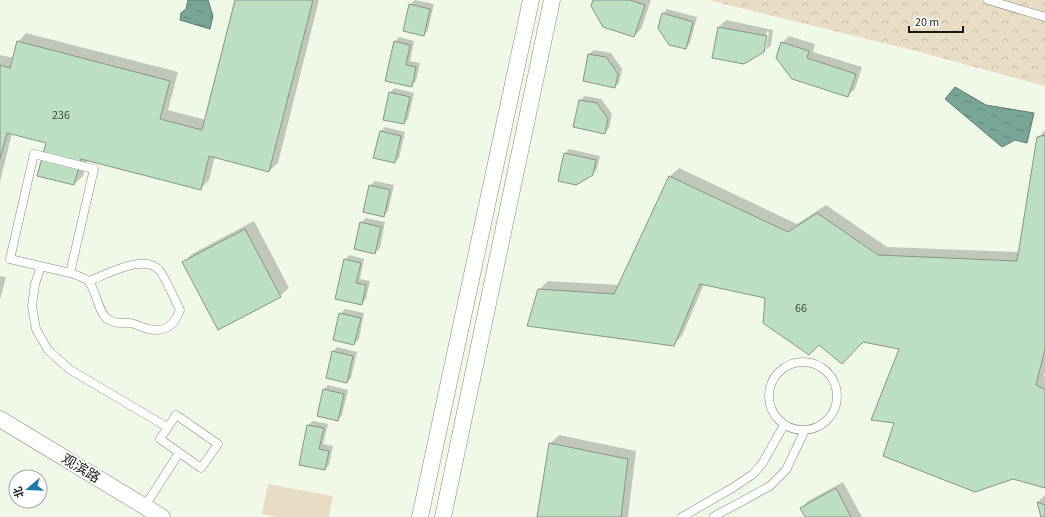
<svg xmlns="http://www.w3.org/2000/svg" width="1045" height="517" font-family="'Source Sans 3','Noto Sans SC',sans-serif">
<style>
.forest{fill:url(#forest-crowns)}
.pitch{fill:#e8dcc4}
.water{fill:url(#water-ripples);stroke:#5c7c6f}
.shadow{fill:#0003}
.building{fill:#bcdec1;stroke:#879589}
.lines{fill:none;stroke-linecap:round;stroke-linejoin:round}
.lane-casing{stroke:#82897a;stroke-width:9}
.street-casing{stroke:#82897a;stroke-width:17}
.lane{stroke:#fff;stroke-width:8}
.street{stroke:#fff;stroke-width:16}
.labels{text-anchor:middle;stroke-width:4;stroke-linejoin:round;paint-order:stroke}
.number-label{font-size:12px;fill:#414c40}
.street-label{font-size:14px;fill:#181b15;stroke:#fff}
</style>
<defs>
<pattern id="forest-crowns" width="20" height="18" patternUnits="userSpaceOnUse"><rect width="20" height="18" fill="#e8dcc4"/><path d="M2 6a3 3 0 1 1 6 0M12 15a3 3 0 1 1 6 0" fill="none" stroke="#c6bca8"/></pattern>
<pattern id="water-ripples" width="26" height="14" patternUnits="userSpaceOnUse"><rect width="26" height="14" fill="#79a596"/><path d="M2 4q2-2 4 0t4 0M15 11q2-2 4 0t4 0" fill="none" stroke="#628679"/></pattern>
</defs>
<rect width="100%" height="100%" fill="#f0f9e7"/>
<path class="forest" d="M708,0H1045V86L912,50Z"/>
<path class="pitch" d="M268,484L333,496L329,517H278L262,514Z"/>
<path class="water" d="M188,0H208L213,16L210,29L180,20L181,13L186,9Z
M955,87L986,105L1034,113L1027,143L1015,140L1002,147L945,99Z"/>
<path class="shadow" d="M236,0H319L278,163L269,171L215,157L209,180L200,189L87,160L83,176L74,184L47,142L12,133L0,182V55L14,58L18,42L26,33L178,72L168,110L206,120Z
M415,0L434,4L428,30L424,35L410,5Z
M594,0H651L641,29L634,36Z
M667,9L697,17L690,43L686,48L663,14Z
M726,20L773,30L771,45L766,50L769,32L767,31L764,50H766L764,52L713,57L719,27Z
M789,36L815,44L813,52L862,67L855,89L848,95L782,43Z
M399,37L414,41L410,61L420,63L416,81L411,86L395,42Z
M594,50L611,53L622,69L619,83L614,87L584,81L589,54Z
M394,88L414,93L408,119L404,123L390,93Z
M585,96L601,99L612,114L609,128L605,133L574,126L580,100Z
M385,127L405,132L399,158L394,162L380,132Z
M1045,130V372L1044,376L1045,377V487L895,422L901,348L863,341L819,344L766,297L704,284L682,336L673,345L539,290L548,281L619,285L670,176L679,168L797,224L826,205L887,247L1020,252L1038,138Z
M569,149L600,156L597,169L592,174L565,154Z
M375,181L394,185L388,211L384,216L370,186Z
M366,218L385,222L380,248L375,253L361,223Z
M254,221L289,288L280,296L184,262L192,254Z
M349,255L364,259L360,279L370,281L366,299L361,304L345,260Z
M0,276L6,277L0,300Z
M345,309L364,313L359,339L354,344L340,314Z
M337,347L357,352L351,378L347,382L333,352Z
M328,385L348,390L342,415L338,420L324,389Z
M313,421L328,424L323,444L333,446L329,465L325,469L308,425Z
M559,435L636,451L628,517H538L550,444Z
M843,482L862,517H806L801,508L808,501Z
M1045,495V517H1042L1038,502Z"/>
<path class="building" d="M235,0H313L269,172L209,156L201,190L81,159L74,185L37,176L46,143L7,133L0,159V65L10,68L17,41L170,81L160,119L202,130Z
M593,0H630L645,5L634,37L603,27L591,6Z
M409,4L430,9L424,36L403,31Z
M662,13L693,22L686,49L669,45L658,28Z
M718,27L767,36L764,52L744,64L712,58Z
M394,41L410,45L406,65L416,67L412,87L385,81Z
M781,42L809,51L807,58L856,74L848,97L792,79L776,58Z
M588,54L606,57L618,74L615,88L583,81Z
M389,92L410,97L404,124L383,120Z
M579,100L597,103L608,119L605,134L573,127Z
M380,131L401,136L395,163L373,158Z
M1045,135V349L1036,385L1045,390V488L1013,479L975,492L883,456L894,423L871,420L899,349L863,342L842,364L819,345L809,355L763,323L765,298L700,284L674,346L527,326L538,289L614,294L669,176L788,232L817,213L878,255L1017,261L1037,137Z
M564,153L596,160L593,175L576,185L558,181Z
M369,185L390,190L384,217L363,212Z
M360,222L381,227L375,254L354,249Z
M245,229L281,297L218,330L182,262Z
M344,259L361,263L356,283L366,285L362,305L335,299Z
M339,313L361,318L354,345L333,340Z
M332,351L353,356L347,383L326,378Z
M323,389L344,394L338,421L317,416Z
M307,425L324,428L319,449L329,451L325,470L299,465Z
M549,443L628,459L621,517H537Z
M836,488L851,517H805L800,508Z
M1037,502L1045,505V517H1041Z"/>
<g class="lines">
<defs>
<path id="lane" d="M988,0L1045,17
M34,154L94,169L70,273L10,259Z
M41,266L35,284L32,306L36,329L48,350L69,369L167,427
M70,273C76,275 86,278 89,282C97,292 98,314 109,320C117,325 122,322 130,323C134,323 138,326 142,327C161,334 173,329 180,310C174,298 167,281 160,271C146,252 106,275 89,281
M769 396a34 34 0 1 1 68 0a34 34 0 1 1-68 0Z
M176,415L218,444L201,468L160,439Z
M145,506L179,453
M682,517L734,487L753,474L762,464L784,425
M713,517L770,486L786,470L805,430"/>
<path id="street" d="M0,419L162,517
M420,517L531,0
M443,517L552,0"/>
</defs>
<use href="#lane" class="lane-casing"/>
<use href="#street" class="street-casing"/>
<use href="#lane" class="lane"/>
<use href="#street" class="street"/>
</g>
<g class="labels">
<g class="number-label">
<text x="61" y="119">236</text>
<text x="801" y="312">66</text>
</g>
<g class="street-label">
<text transform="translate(81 468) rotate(31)" y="5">观滨路</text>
</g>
</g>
<g transform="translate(28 489) rotate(251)"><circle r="19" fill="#ffffff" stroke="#a3a4a1"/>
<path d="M0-3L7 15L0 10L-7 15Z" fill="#1f76a5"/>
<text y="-6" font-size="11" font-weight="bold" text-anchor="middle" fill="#181b15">北</text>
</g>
<path d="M909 26v6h54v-6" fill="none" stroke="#181b15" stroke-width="2"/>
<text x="915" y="26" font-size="12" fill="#181b15" stroke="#ffffff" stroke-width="3" paint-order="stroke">20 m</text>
</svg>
